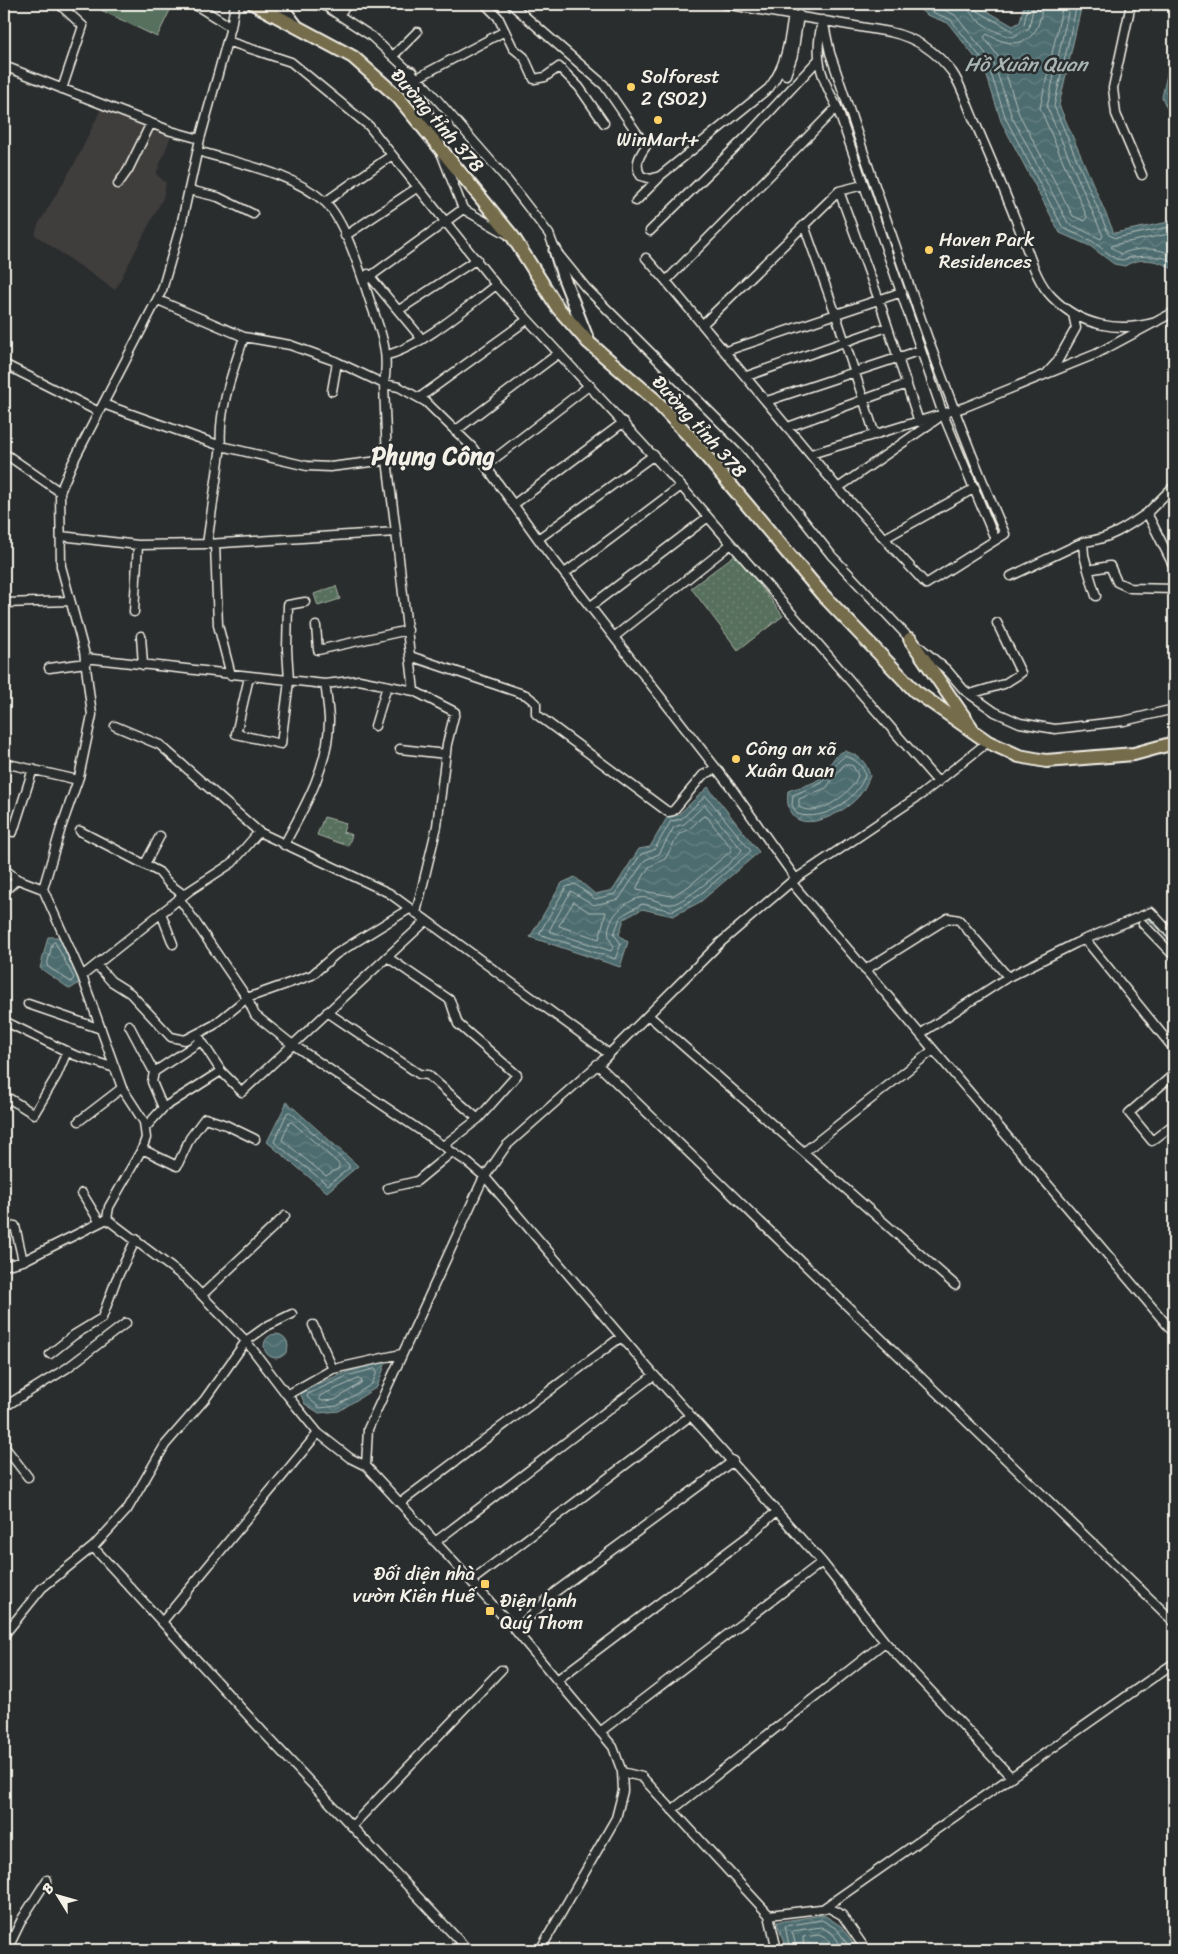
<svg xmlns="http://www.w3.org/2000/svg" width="1178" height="1954" font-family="Sriracha,sans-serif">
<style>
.built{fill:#403d3c}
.grass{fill:url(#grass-dots);stroke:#a6b0a2}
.garden{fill:#57705d;stroke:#a6b0a2}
.water{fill:url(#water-waves);stroke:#90a19f}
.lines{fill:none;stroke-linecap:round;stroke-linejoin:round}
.shore{stroke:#b1bcb8;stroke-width:1}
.stream{stroke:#90a19f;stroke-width:2.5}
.street-casing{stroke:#f4f1e8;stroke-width:11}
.secondary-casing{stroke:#f4f1e8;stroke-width:15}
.primary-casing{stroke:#f4f1e8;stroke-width:16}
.street{stroke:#2a2d2e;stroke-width:8}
.secondary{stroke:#2a2d2e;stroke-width:11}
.primary{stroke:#746c4b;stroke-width:12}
.poi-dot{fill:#ffd166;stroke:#2a2d2e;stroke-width:2}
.labels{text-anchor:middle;stroke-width:5;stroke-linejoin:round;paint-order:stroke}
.poi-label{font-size:19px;fill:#f4f1e8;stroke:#2a2d2e;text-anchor:start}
.street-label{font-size:19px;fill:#f4f1e8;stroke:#2a2d2e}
.water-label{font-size:20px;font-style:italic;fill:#a9b5b2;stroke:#2a2d2e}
.district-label{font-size:24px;font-weight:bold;fill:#f4f1e8;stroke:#2a2d2e}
</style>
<defs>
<pattern id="grass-dots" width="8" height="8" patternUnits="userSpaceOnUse" patternTransform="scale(1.25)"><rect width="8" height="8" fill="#57705d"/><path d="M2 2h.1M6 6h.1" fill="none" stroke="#708574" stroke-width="1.8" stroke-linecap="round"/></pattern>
<pattern id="water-waves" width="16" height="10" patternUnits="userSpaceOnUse" patternTransform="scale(1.25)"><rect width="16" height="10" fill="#4d6c6f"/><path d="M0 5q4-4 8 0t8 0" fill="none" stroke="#678184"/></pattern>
</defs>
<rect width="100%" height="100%" fill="#2a2d2e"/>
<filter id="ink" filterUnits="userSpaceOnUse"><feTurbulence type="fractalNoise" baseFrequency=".02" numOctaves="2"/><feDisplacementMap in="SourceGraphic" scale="10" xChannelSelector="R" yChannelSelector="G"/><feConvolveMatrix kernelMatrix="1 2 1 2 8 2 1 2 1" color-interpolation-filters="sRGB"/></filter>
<g filter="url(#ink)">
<path class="built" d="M102,107L171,136L156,174L166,183L163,198L115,290L35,235L38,225L76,161Z"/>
<path class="grass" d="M736,554L783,616L738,650L691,588Z
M336,586L340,599L318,606L314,594Z
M324,817L346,823L343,832L352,835L348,846L317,835Z"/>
<path class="garden" d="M104,4H173L157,37L101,10Z"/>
<path class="water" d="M912,4H975L1013,26L1020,22L1024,4H1082L1059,105L1114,233L1174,221V270C1160,260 1140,256 1125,266L1114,264L1090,246L1060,233L1001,121L985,70L948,23L927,15Z
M1174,43V125L1162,97Z
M845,751C860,756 866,761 870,776C867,783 864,790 859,796C839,819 782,842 788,791C798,787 814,785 821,777C829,768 834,753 845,751Z
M708,787L759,852L700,902L673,916L642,909L624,919L619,935L628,942L620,967L530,937L562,883L575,877L595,894L613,890L639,849L650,847L668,816L678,815Z
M48,937H59L81,982L70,989L40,968Z
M287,1102L358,1166L327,1192L267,1142Z
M264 1346a12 12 0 1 1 24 0a12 12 0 1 1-24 0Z
M386,1362L377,1387L339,1411L319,1413L305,1404L300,1393C328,1379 354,1367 386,1362Z
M824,1915L841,1926L858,1950H786L777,1922Z"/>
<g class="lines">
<path class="shore" d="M921,4L930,11L951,20L989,68L1006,119L1063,228L1092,241L1116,259L1123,260L1131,257L1152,256L1165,258L1174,264
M931,4L955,15L994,64L1012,117L1068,223L1101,239L1103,236L1047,107L1070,4
M967,4C968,19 999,35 1013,37L1029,28L1034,4
M973,4L976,10L1013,31L1024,24L1028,4
M1042,4C1041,41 1018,53 987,34L984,37L1002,62L1019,114L1073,216L1085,221L1087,217L1040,108L1063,4
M1077,4L1054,106L1109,235L1116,238L1174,226
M1174,233L1113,245L1111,247L1121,254C1136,247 1160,247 1174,256
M845,756C856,760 863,764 865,776C855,801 824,822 797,814L792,805L793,795L822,783L837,763Z
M845,764L853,766L858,775C853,793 818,819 799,807V799L826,788Z
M706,796L751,851L697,897L673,911L642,904L621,916L614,934L621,944L615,959L539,934L566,887L575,884L595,899L615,894L641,854L654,850L671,821L681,819Z
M705,805L742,850C733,862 687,901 673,904C662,906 650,895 639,898C620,903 598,928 614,946L611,951L549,931L571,891L594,905L619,899L645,860L659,854L674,827L684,824Z
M704,816L707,817L731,848V851L689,886L672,896L637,890V887L649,867L665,859L679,834L688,830Z
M574,902L589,912H606L599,939L559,926Z
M55,942L74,978L71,982L47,966L52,944Z
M290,1112L349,1165V1168L328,1185L274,1142L287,1113Z
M292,1122L339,1164V1168L326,1176L282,1140L289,1123Z
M375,1369L377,1372L372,1384L337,1406L320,1408L307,1397L308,1394L347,1376Z
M359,1379L362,1381L361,1383L335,1400L322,1401L319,1399L320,1396Z
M790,1950L785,1926L822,1920L837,1929L851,1950
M797,1950L792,1931L821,1927L833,1934L844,1950
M804,1950L803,1937L819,1935L827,1939L835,1950"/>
<path class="stream" d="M1147,917L1174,944"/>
<defs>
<path id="street" d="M59,4L83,26L62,89
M194,4L231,27
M235,4L231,27L200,139L182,221L162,290L72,464L60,492L61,566L84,651L92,715L79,777L61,828L43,889L82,976L122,1088L144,1122L146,1138L142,1149L109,1207L107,1219L185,1278L246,1341L287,1395L333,1369L401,1354
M322,4L371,36L427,88L504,176L549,234L555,250L586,288L747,449L832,556L910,639L947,670L964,690L995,712L1020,723L1055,729L1124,721L1174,709
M485,4L498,17L513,48L524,57L534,79L545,77L559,67L579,87L604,123
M511,4L604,85L646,146C639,156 634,165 641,176L651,179L660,176L769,88C786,66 789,42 793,14
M724,4L890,32C916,38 936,51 952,72C962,86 967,105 974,120C991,159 1007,197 1022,236C1030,256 1036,281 1052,297C1080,326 1119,333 1156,322
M1131,4L1113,88L1116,114L1142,175
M339,14L348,4
M823,20L830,53C885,214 937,378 1005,534L926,584L838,488L666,281L837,107
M822,22C814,58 820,75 837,107L943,414L995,539
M227,41L291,62L369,126L496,285L681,486L938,782
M393,56L417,32
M4,66L171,131L200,139
M786,75L793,55L799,15
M417,78L505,31
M198,151C239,164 291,172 325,202C344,219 361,273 369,298C380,331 390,349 384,384L335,361L290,345L244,337
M442,155L463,209L507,234
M118,184L128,170L151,123
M189,190L218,197L253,214
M839,191L879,300L919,422
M636,201L659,178
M325,202L392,155
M804,225L836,315L875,435
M650,231L750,133L818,60
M345,236L418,187
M646,258L666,281
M368,274L421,338
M364,281L463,209
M158,300L244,337C233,371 218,410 221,446L207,544L396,532L414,691
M399,310L477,259
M703,324L839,191L863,185
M726,351L902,292
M387,355C422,346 467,307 496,285
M4,364L99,412
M1047,373L1057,362L1076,328L1073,314
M747,376L887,327
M332,391L337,362
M419,398L527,320
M767,401L921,350
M103,404L221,446L307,466L330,467L387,460
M788,427L907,384
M455,431L559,353
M4,453L60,492
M811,454L965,407L1096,354L1174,312
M485,466L590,385
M838,488L937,419
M513,505L624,422
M1147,513L1174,486
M396,532L387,460L384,384L399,387L426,402L472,447L546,550L730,786L796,879
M61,536L138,545L207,544
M885,538L975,488
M538,539L654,455
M1083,542C1108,540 1127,527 1147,513L1174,567
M215,544L218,625L231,675
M1088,570L1096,596
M565,573L681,486
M1011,576L1083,542L1084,555L1088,570L1110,566L1117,582L1130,588L1174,589
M4,603L70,601
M591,606L708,517
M134,612L138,545
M316,626L318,650L408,630
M141,636L143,665
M614,637L731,544
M410,656L526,695L536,703V714L668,812L673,811L703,775L716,769
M85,658L325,684C327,695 328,707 329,718C330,763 305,807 284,845
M49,668L86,663
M249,677L236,734L281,744L289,681L287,649L288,605L305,602
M325,684L359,680L414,691L455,712L447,744L437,826L416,913
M970,694L1004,684L1021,673L997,623
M115,726L160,745L259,832L389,893L609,1054
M375,726L387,686
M400,749L446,754
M4,763L78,780
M80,831L159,872L169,884L184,895
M13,832L33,769
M145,864L160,836
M4,869L17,879
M791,882L1174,1333
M4,892L17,879L43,889
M179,898L247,998L255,1015L289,1042L467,1162L485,1177L654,1375L822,1562L885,1642L1011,1777
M161,913L173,944
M1143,924L1174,956
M1085,939L1174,1049
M387,957L450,1000L458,1024L517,1075L478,1119L443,1146
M97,965L111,981L130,993L171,1037L185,1040L214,1025L247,998L312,975L336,954L409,909
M865,970L948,918L959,920L1008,977
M82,976L189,891L232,863L259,832
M28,1004L101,1029
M327,1012L419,1074L428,1075L478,1119
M648,1015L955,1285
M4,1021L74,1055L115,1068
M129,1025L154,1072L152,1082L163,1108
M197,1034L221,1071L242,1092L426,921
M920,1034L1008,977L1076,943L1151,912L1174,937
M597,1064L1174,1622
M154,1072L201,1041
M1174,1074L1129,1113L1152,1141L1174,1124
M4,1105L10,1099L34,1114L57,1075L67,1051
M79,1121L122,1088
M145,1128L163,1108L221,1071
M142,1149L177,1166L190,1138L205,1118L226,1125L255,1139
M804,1152L933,1050
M388,1188L417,1181L452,1152
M82,1193L99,1221
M15,1226L23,1261
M4,1266L23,1261L107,1219
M202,1295L285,1216
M313,1325L333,1369
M50,1354L74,1335L102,1318L116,1280L136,1239
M287,1395L318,1433L350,1458L366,1466L400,1503L510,1624L613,1747L622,1772L623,1791L616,1818L540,1950
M4,1407L67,1368L126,1323
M4,1446L28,1477
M366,1466L368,1429L482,1181L506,1146L603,1060L720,943L791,882L922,794L988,742
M400,1503L621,1337
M435,1542L654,1375
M93,1547L264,1733L468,1950
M471,1581L690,1416
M162,1622L318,1433
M516,1630L555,1592L733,1461
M4,1635L42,1588L94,1546L127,1510L165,1445L205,1399L246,1341L267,1326L292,1314
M557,1680L750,1535L777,1511
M600,1732L822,1562
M622,1772L642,1777L769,1915L777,1950
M672,1810L885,1642
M352,1826L501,1670
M824,1908L1174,1663
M769,1915L829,1908L842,1915L866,1950
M7,1950L22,1919L47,1880
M1169,1950L1174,1948"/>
<path id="secondary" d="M280,4L296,25
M411,73L439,145
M555,250L563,276L588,340"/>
<path id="primary" d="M254,4L353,57L398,97L513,237L558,308L588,342L654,399L691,438L822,594L915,691L988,742L1019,756L1046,761L1134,754L1174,743
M910,639L971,727"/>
</defs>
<use href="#street" class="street-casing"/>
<use href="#secondary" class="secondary-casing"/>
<use href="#primary" class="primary-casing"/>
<use href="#street" class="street"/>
<use href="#secondary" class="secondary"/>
<use href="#primary" class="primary"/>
</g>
</g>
<g class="poi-dot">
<circle cx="631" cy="87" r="5"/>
<circle cx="658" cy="120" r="5"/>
<circle cx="929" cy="250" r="5"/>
<circle cx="736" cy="759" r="5"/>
<rect x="480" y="1579" width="10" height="10" rx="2.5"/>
<rect x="485" y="1606" width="10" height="10" rx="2.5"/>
</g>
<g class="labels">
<g class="poi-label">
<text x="641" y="83">Solforest<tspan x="641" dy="22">2 (SO2)</tspan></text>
<text x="658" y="146" text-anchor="middle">WinMart+</text>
<text x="939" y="246">Haven Park<tspan x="939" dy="22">Residences</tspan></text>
<text x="746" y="755">Công an xã<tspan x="746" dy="22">Xuân Quan</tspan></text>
<text x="475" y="1580" text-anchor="end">Đối diện nhà<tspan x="475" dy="22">vườn Kiên Huế</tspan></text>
<text x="500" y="1607">Điện lạnh<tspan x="500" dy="22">Quý Thơm</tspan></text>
</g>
<g class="street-label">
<text transform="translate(438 120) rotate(49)" y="7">Đường tỉnh 378</text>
<text transform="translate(700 426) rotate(48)" y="7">Đường tỉnh 378</text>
</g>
<g class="water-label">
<text x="1026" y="71">Hồ Xuân Quan</text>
</g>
<g class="district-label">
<text x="433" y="464">Phụng Công</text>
</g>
</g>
<rect width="1178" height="1954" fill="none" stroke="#2a2d2e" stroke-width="20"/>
<rect x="10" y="10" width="1158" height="1934" fill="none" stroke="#f4f1e8" stroke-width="2" filter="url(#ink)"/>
<g transform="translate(58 1896) rotate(307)" stroke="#2a2d2e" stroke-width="4" paint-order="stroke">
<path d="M0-4L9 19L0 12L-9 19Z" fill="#f4f1e8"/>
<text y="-8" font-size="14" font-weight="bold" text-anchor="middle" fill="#f4f1e8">B</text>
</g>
</svg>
